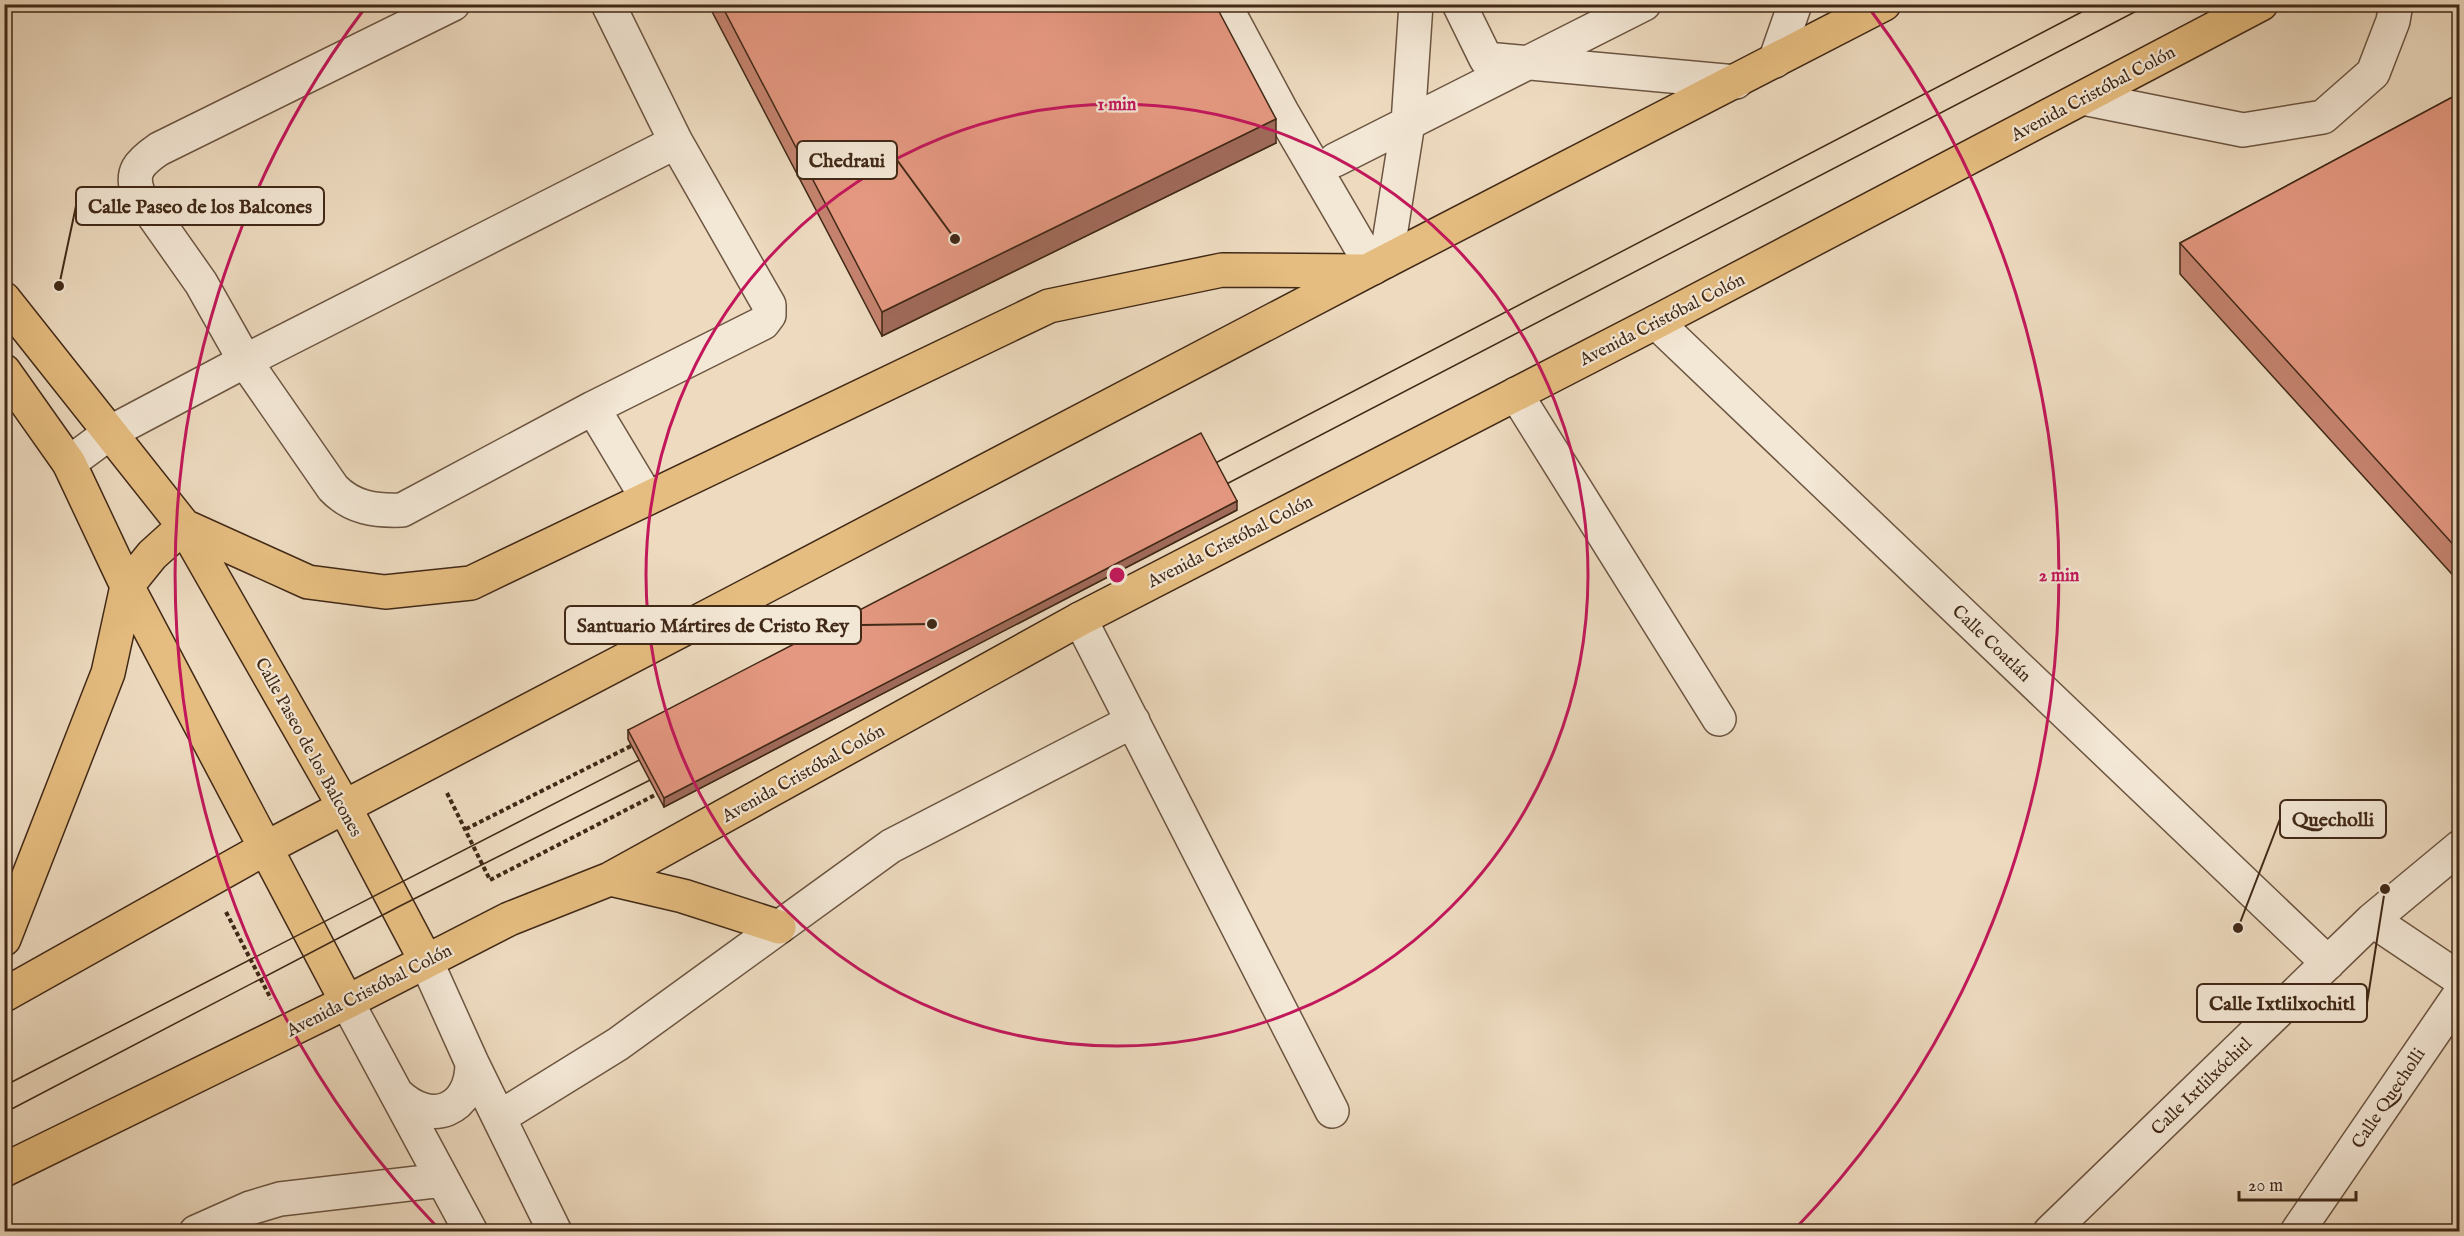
<svg xmlns="http://www.w3.org/2000/svg" width="2464" height="1236" font-family="'IM FELL English',serif">
<style>
.lines{fill:none;stroke-linecap:round;stroke-linejoin:round}
.minor-casing{stroke:#6c5541;stroke-width:36}
.major-casing{stroke:#412917;stroke-width:36}
.path{stroke:#412917;stroke-width:4;stroke-dasharray:4.5 3;stroke-linecap:butt}
.minor{stroke:#f3e7d5;stroke-width:33}
.major{stroke:#e6bd80;stroke-width:33}
.tram{stroke:#412917;stroke-width:1.5}
.wall{fill:#c5836f;stroke:#412917;stroke-width:1.5}
.shaded-wall{fill:#a06a5a;stroke:#412917;stroke-width:1.5}
.building{fill:#e59881;stroke:#412917;stroke-width:1.5}
.ring{fill:none;stroke:#c2185b;stroke-width:3}
.labels{text-anchor:middle;stroke-width:4.5;stroke-linejoin:round;paint-order:stroke}
.street-label{font-size:18px;fill:#412917;stroke:#f3e7d5}
.centre{fill:#c2185b;stroke:#f3e7d5;stroke-width:3}
.ring-label{font-size:18px;text-anchor:middle;font-weight:bold;fill:#c2185b;stroke:#f3e7d5;stroke-width:4.5;stroke-linejoin:round;paint-order:stroke}
.leader{fill:none;stroke:#412917;stroke-width:2}
.callout-dot{fill:#412917;stroke:#f3e7d5;stroke-width:2}
.callout{fill:#f3e7d5;stroke:#412917;stroke-width:2}
.callout-label{font-size:20px;text-anchor:middle;font-weight:bold;fill:#412917}
</style>
<rect width="100%" height="100%" fill="#eddabf"/>
<filter id="stains"><feTurbulence type="fractalNoise" baseFrequency=".00333" numOctaves="4"/><feColorMatrix values="0 0 0 0 .2 0 0 0 0 .09 0 0 0 0 .02 0 0 0 .5 -.17"/></filter>
<radialGradient id="worn" r=".72"><stop offset=".6" stop-color="#630" stop-opacity="0"/><stop offset="1" stop-color="#630" stop-opacity=".3"/></radialGradient>
<g class="lines">
<defs>
<path id="minor" d="M453,4L159,149C140,162 129,172 139,195L201,283L245,361L333,488C352,508 375,511 402,510L593,408L763,323L769,315V305L676,142L608,4
M1224,4L1282,112L1373,268
M1459,4L1486,59L1736,82
M1775,61L1795,4
M2083,98L2243,130L2323,117L2373,73L2393,21L2396,4
M1335,160L1644,4
M1386,261L1408,123L1416,4
M1656,322L2328,963
M1516,394L1719,719
M593,408L647,498
M69,463L111,432L245,361L676,142
M1080,619L1332,1111
M2372,920L2460,979
M426,961L472,1063L555,1232
M347,1002L471,1232
M397,1094C431,1127 472,1111 472,1063
M500,1117L618,1044L891,846L1133,721
M196,1232L250,1208L280,1199L443,1180
M2050,1232L2372,920L2460,847
M2297,1232L2460,994"/>
<path id="major" d="M4,299L184,526L345,808L426,961
M4,371L69,463L127,586L347,1002
M610,879L683,896L779,927
M4,939L108,673L127,586L152,555L184,526L308,582L385,592L471,583L1049,306L1222,270L1364,271
M4,995L264,849L1386,261L1884,4
M4,1170L347,1002L509,919L610,879L1080,619L1656,322L2261,4"/>
</defs>
<use href="#minor" class="minor-casing"/>
<use href="#major" class="major-casing"/>
<path class="path" d="M447,793L490,880
M466,829L631,746
M490,880L657,794
M226,912L271,999"/>
<use href="#minor" class="minor"/>
<use href="#major" class="major"/>
<path class="tram" d="M1202,470L2097,4
M1213,491L2150,4
M4,1086L653,753
M4,1113L398,907L666,772"/>
</g>
<path class="wall" d="M708,4H1215L1276,143L882,336Z
M2460,93V583L2180,274V243Z
M1237,510L664,807L628,739V730Z"/>
<path class="shaded-wall" d="M1276,119V143L882,336V312Z
M1237,501V510L664,807V798Z"/>
<path class="building" d="M721,4H1215L1276,119L882,312Z
M2460,93V552L2180,243Z
M1201,433L1237,501L664,798L628,730Z"/>
<g class="ring">
<circle cx="1117" cy="575" r="471"/>
<path d="M439 1229A942 942 0 0 1 365 8M1869 8A942 942 0 0 1 1795 1229"/>
</g>
<g class="labels">
<g class="street-label">
<text transform="translate(2093 93) rotate(-28)" y="6">Avenida Cristóbal Colón</text>
<text transform="translate(1662 319) rotate(-27)" y="6">Avenida Cristóbal Colón</text>
<text transform="translate(1230 541) rotate(-27)" y="6">Avenida Cristóbal Colón</text>
<text transform="translate(1992 643) rotate(44)" y="6">Calle Coatlán</text>
<text transform="translate(309 747) rotate(61)" y="6">Calle Paseo de los Balcones</text>
<text transform="translate(803 773) rotate(-29)" y="6">Avenida Cristóbal Colón</text>
<text transform="translate(369 990) rotate(-27)" y="6">Avenida Cristóbal Colón</text>
<text transform="translate(2201 1086) rotate(-44)" y="6">Calle Ixtlilxóchitl</text>
<text transform="translate(2388 1098) rotate(-56)" y="6">Calle Quecholli</text>
</g>
</g>
<circle cx="1117" cy="575" r="9" class="centre"/>
<g class="ring-label">
<text x="1117" y="110">1 min</text>
<text x="2059" y="581">2 min</text>
</g>
<path class="leader" d="M955 239L897 160M59 286L76 206M932 624L861 625M2238 928L2280 819M2385 889L2367 1003"/>
<g class="callout-dot">
<circle cx="955" cy="239" r="6"/>
<circle cx="59" cy="286" r="6"/>
<circle cx="932" cy="624" r="6"/>
<circle cx="2238" cy="928" r="6"/>
<circle cx="2385" cy="889" r="6"/>
</g>
<g class="callout">
<rect x="797" y="141" width="100" height="38" rx="6"/>
<rect x="76" y="187" width="248" height="38" rx="6"/>
<rect x="565" y="606" width="296" height="38" rx="6"/>
<rect x="2280" y="800" width="106" height="38" rx="6"/>
<rect x="2197" y="984" width="170" height="38" rx="6"/>
</g>
<g class="callout-label">
<text x="847" y="167">Chedraui</text>
<text x="200" y="213">Calle Paseo de los Balcones</text>
<text x="713" y="632">Santuario Mártires de Cristo Rey</text>
<text x="2333" y="826">Quecholli</text>
<text x="2282" y="1010">Calle Ixtlilxochitl</text>
</g>
<rect width="2464" height="1236" fill="none" stroke="#eddabf" stroke-width="24"/>
<rect x="6" y="6" width="2452" height="1224" fill="none" stroke="#412917" stroke-width="3"/>
<rect x="12" y="12" width="2440" height="1212" fill="none" stroke="#412917" stroke-width="1.5"/>
<path d="M2239 1191v9h117v-9" fill="none" stroke="#412917" stroke-width="3"/>
<text x="2248" y="1191" font-size="18" fill="#412917" stroke="#f3e7d5" stroke-width="4.5" paint-order="stroke">20 m</text>
<rect width="100%" height="100%" filter="url(#stains)"/>
<rect width="100%" height="100%" fill="url(#worn)"/>
</svg>
